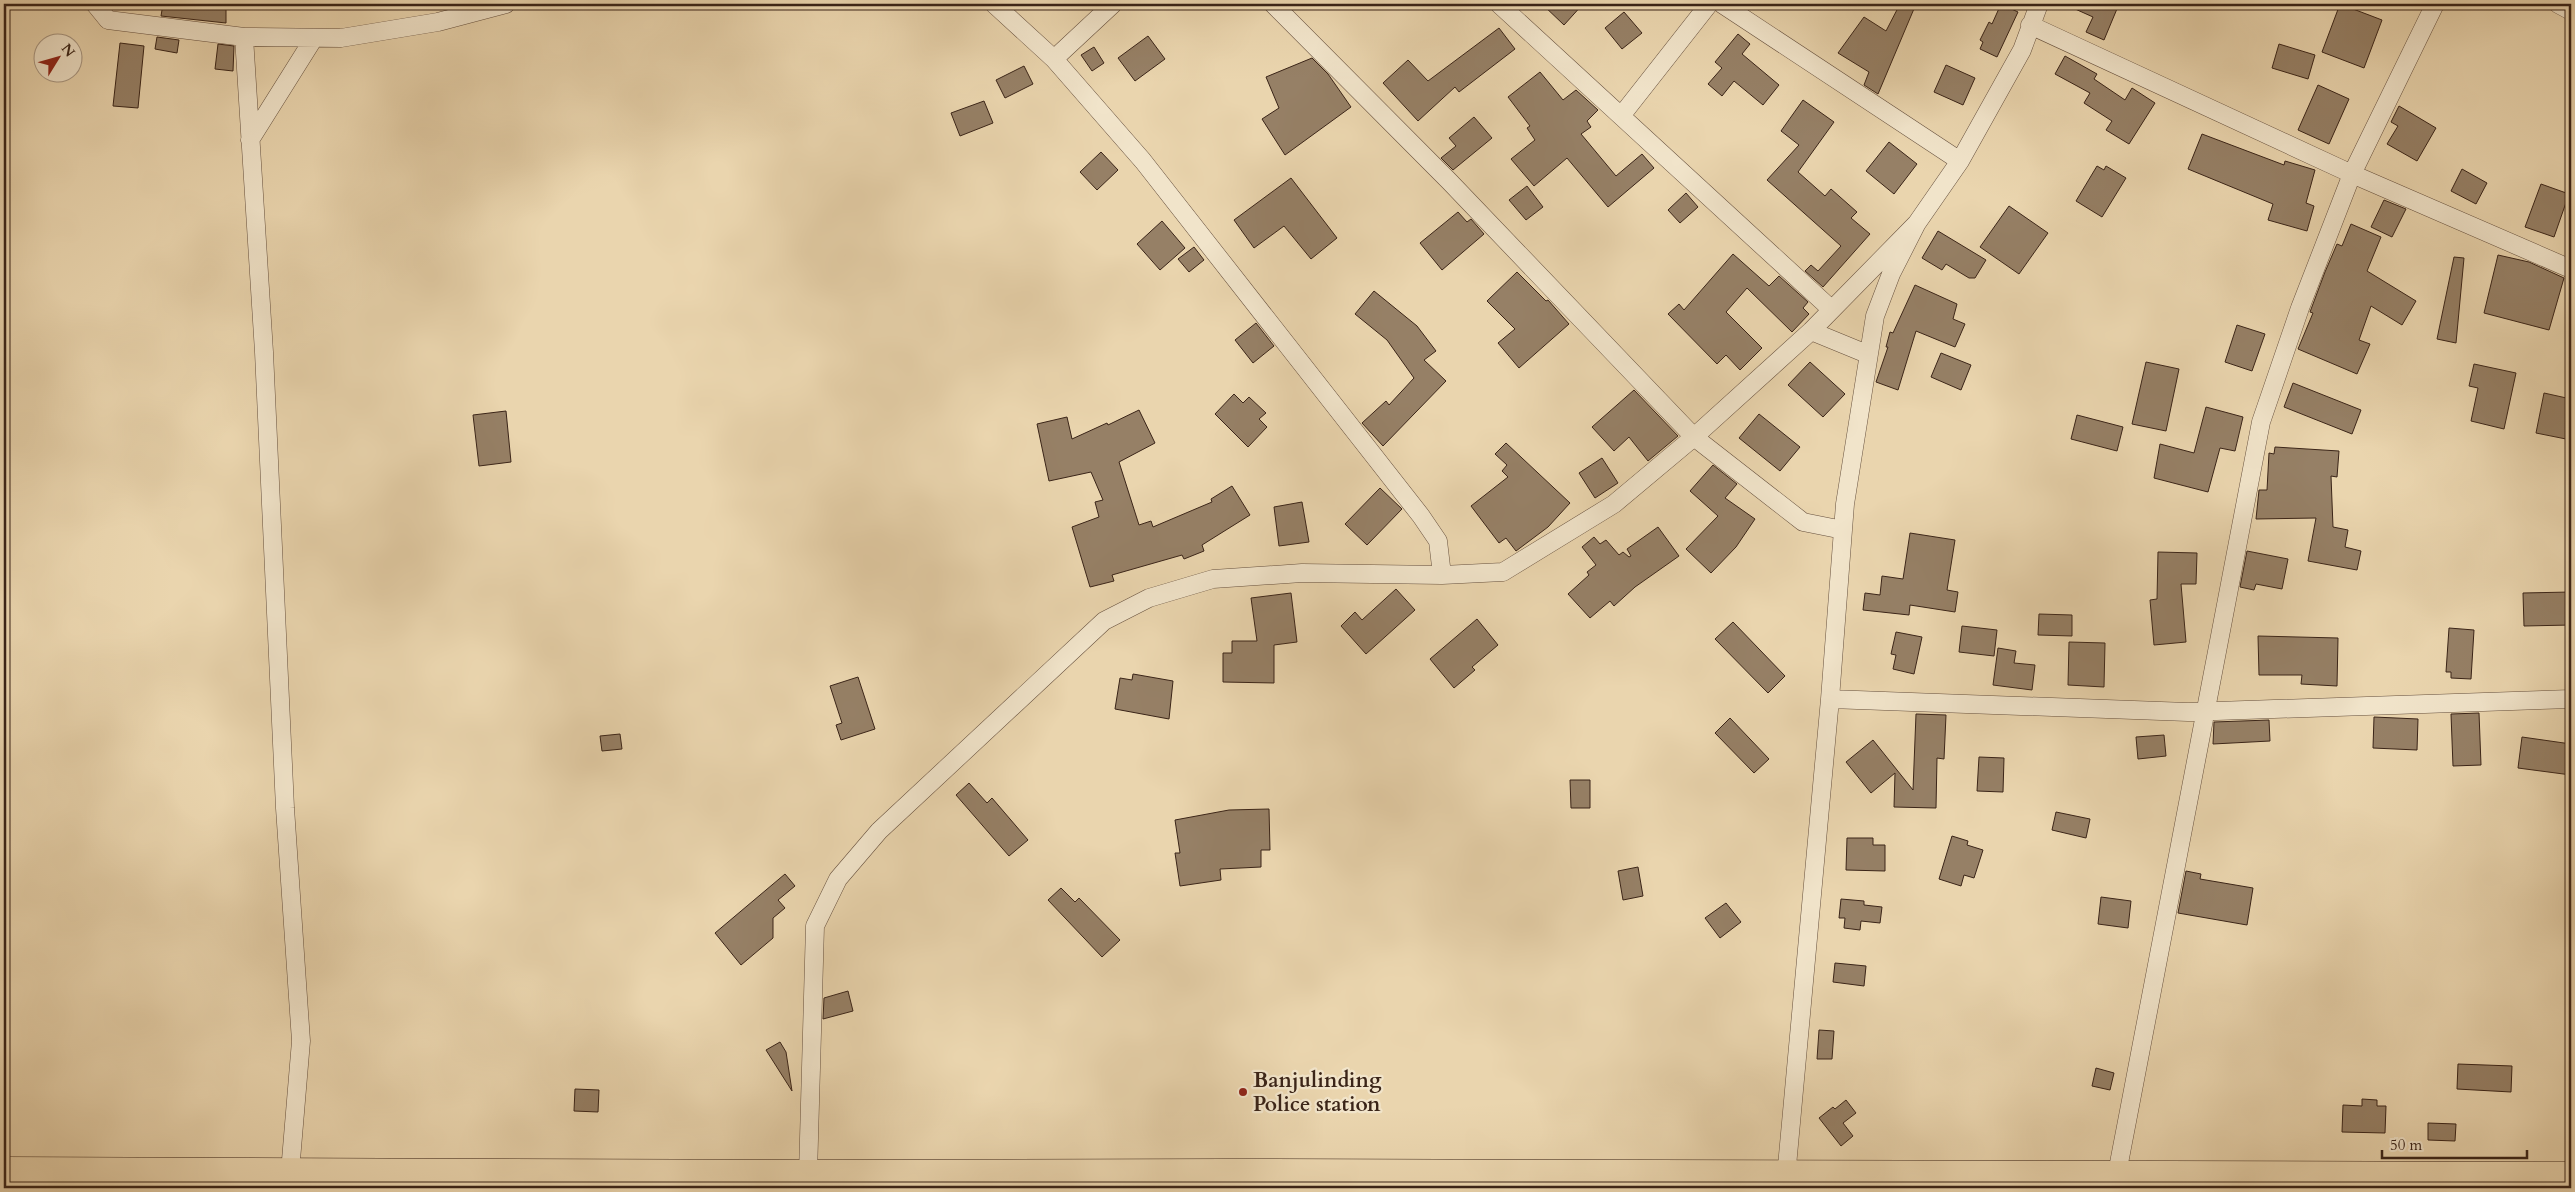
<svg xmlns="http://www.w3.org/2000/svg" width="2575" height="1192" font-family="Cardo,serif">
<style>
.building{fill:#968066;stroke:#3a2418}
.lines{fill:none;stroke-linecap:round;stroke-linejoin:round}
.street-casing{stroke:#66503e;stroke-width:19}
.highway-casing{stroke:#3a2418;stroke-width:29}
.street{stroke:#f1e4ca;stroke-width:18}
.highway{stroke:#ead5ae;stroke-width:28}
.poi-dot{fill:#8f2418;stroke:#f1e4ca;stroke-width:2}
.labels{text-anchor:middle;stroke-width:4.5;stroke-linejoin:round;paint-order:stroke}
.poi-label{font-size:21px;font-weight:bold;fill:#3a2418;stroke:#f1e4ca;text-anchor:start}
</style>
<rect width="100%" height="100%" fill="#ead5ae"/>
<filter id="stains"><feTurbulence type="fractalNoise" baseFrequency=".004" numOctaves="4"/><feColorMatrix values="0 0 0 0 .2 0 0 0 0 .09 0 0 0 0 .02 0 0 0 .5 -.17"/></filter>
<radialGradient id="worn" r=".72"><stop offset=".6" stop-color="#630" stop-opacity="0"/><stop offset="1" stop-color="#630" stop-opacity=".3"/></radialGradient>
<path class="building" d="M163,4H226V23L161,16Z
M1542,4H1583L1564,25Z
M1900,4H1916L1878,94L1864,85L1869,72L1838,53L1864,17L1886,31Z
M2001,4L2018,12L1997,57L1980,49L1983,42L1980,40L1989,22L1992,24Z
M2064,4H2119L2104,40L2086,32L2093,17Z
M2340,4L2382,20L2364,68L2322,52Z
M1624,12L1642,33L1622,49L1605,28Z
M1499,28L1515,49L1459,92L1455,87L1418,121L1383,83L1408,60L1428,81Z
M1738,34L1750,44L1742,54L1779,85L1763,105L1734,81L1722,96L1708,84L1722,68L1715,62Z
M1148,36L1165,59L1135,81L1118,58Z
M157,37L179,40L177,53L155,49Z
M120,43L144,46L138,108L113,106Z
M218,44L234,46L233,71L215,69Z
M2279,44L2315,55L2308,79L2272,68Z
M1094,47L1104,63L1092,71L1081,55Z
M2065,56L2097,74L2094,79L2125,100L2132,88L2155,103L2129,144L2106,130L2112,121L2084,103L2090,93L2055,74Z
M1312,58L1328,74L1351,107L1285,155L1262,119L1279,108L1266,77Z
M1946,65L1975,78L1963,105L1934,92Z
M1024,66L1033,84L1005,98L996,80Z
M1540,72L1563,100L1576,90L1598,110L1587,121L1591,127L1581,134L1616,176L1642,154L1654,168L1608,207L1567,158L1534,186L1511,159L1535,140L1527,128L1530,126L1508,97Z
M2318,85L2349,99L2329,144L2298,130Z
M1803,100L1834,122L1798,172L1825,196L1831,189L1857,212L1851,218L1870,234L1823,287L1805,271L1811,265L1818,271L1841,246L1767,180L1799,145L1781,131Z
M984,101L993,123L960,136L951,113Z
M2399,106L2436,128L2417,161L2387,144L2398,126L2391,122Z
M1474,117L1492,138L1453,170L1441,158L1456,146L1449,138Z
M2202,134L2284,165L2285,161L2315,170L2306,203L2314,206L2307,231L2268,220L2273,204L2188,169Z
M1889,142L1917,164L1894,194L1866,171Z
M1101,152L1118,170L1097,190L1080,172Z
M2097,166L2104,170L2106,166L2126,178L2102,217L2076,201Z
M2462,169L2487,183L2476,204L2451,191Z
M1291,178L1337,238L1311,259L1284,226L1254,248L1234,220Z
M2541,184L2569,194L2554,237L2525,227Z
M1527,186L1543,207L1526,220L1509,200Z
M1686,193L1698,207L1680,223L1668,210Z
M2384,200L2406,209L2392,237L2371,227Z
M2009,206L2048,233L2019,274L1980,247Z
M1458,212L1467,222L1471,219L1484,234L1442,270L1420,243Z
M1162,221L1185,248L1160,270L1137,244Z
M2351,224L2381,237L2367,271L2416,301L2402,325L2371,306L2359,340L2370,344L2357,374L2298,349L2313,313L2310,312L2325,272L2337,244L2342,246Z
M1938,231L1986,260L1975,278H1969L1946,264L1942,270L1922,258Z
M1194,247L1204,260L1189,272L1178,259Z
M1733,254L1769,286L1779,276L1808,302L1803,308L1809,314L1792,332L1747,288L1726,312L1762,348L1740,370L1726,355L1717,364L1668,314L1679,304L1684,310Z
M2498,255L2529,262L2564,278L2549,330L2484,313Z
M2454,257L2464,258L2456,343L2437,339Z
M1517,272L1546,301L1548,300L1569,324L1519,368L1498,343L1515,329L1487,301Z
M1915,285L1957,304L1953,319L1965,324L1955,347L1916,331L1898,390L1876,382L1888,347H1886L1890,332L1893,333Z
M1374,291L1417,326L1436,351L1424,360L1446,381L1383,446L1362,423L1386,401L1389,405L1414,378L1387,340L1355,314Z
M1256,323L1274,346L1253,363L1235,340Z
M2237,325L2265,334L2252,371L2225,362Z
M1941,353L1971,365L1961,390L1931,377Z
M1810,362L1845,394L1823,417L1788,385Z
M2146,362L2179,369L2166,431L2132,424Z
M2474,364L2516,373L2504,429L2471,421L2478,388L2469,386Z
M2293,383L2361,410L2352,434L2284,407Z
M1634,390L1678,436L1648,461L1629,437L1614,451L1592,427Z
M2544,393L2571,399V440L2536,433Z
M1234,394L1243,403L1249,397L1266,413L1259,419L1267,427L1248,447L1215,414Z
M2206,407L2243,417L2235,451L2220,448L2208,492L2154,478L2160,444L2194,453Z
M1139,410L1155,443L1119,462L1139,525L1151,521L1153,527L1212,502L1211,499L1232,486L1250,515L1202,545L1204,551L1184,559L1182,555L1112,575L1114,581L1090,587L1072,527L1099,517L1095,502L1103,500L1091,472L1049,481L1037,424L1067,417L1072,439L1107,423L1108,425Z
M506,411L511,462L479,466L473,415Z
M1759,414L1800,447L1780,471L1739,438Z
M2077,415L2123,427L2117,451L2071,439Z
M1506,443L1570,503L1548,527L1516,551L1506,538L1499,543L1471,506L1508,477L1502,471L1507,465L1495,454Z
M2275,447L2339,451L2337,477L2331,476L2333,527L2348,530L2345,547L2361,551L2357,570L2308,561L2316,518L2256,519L2259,490H2267L2269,453L2274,454Z
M1602,458L1618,483L1595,498L1579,473Z
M1713,465L1737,484L1725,498L1755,519L1736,547L1711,573L1686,549L1718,516L1690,491Z
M1380,488L1402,509L1367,545L1345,524Z
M1302,502L1309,542L1279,546L1274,507Z
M1658,527L1679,556L1635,587L1614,606L1610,601L1590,618L1568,594L1589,575L1587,572L1596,565L1582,547L1594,537L1600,544L1606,540L1619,555L1623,552L1629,557L1631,556L1627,549Z
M1910,533L1955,540L1947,590L1958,592L1955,612L1910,605L1909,615L1863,610L1865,593L1880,595L1882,576L1903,579Z
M2247,551L2288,559L2282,589L2256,584L2254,590L2240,587Z
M2158,552L2197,553L2196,584H2181L2186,642L2154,645L2150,600L2157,599Z
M1396,589L1415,610L1366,654L1341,626L1355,612L1362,620Z
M2571,592V625L2524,626L2523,593Z
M1291,593L1297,642L1274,645V683L1223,682V653H1232V641H1257L1251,598Z
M2039,614L2072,615V636L2038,635Z
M1477,619L1498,645L1472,667L1475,670L1454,688L1430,659Z
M1733,622L1785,676L1768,693L1715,639Z
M1962,626L1997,630L1994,656L1959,652Z
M2449,628L2474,630L2471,679L2451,678V672H2446Z
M1896,632L1922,637L1914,674L1893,669L1896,655L1891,654Z
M2258,636L2338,638L2337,686L2301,684L2302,675H2259Z
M2069,642L2105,643L2104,687L2068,685Z
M1998,648L2016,651L2014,663L2035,665L2032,690L1993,685Z
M1133,674L1173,681L1169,719L1115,709L1120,678L1132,680Z
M858,677L875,729L841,740L836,725L842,723L830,686Z
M2479,713L2481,765L2453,766L2451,714Z
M1916,714L1946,715L1944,759L1937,758L1936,808L1894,807L1895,773L1871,793L1846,762L1873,740L1913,790Z
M2374,717L2418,719L2417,750L2373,748Z
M1730,718L1769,759L1754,773L1715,733Z
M2269,720L2270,741L2213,744L2214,722Z
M620,734L622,749L602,751L600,736Z
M2164,735L2166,756L2138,759L2136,737Z
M2522,737L2571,744V775L2518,768Z
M1979,757L2004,758L2003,792L1977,791Z
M1570,780H1590V808H1571Z
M969,783L987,803L992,798L1028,840L1009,856L956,795Z
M1269,809L1270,850H1261V867L1220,869L1221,880L1180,886L1175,853H1180L1175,820L1229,810Z
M2056,812L2090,819L2086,838L2052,830Z
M1952,836L1968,841L1967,845L1983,850L1974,878L1964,875L1961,886L1939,879Z
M1847,838H1873V845H1885V871L1846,870Z
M1638,867L1643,896L1623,900L1618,871Z
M2186,871L2201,874L2200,879L2253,888L2247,925L2178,913Z
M785,874L795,886L778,900L785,908L773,918V938L741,965L715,933Z
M1061,888L1075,902L1079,898L1120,940L1102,957L1048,900Z
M2101,897L2131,901L2128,928L2098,924Z
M1841,899L1864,901V905L1882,907L1880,923L1861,921L1860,930L1844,928L1845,918H1839Z
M1726,903L1741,922L1720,938L1705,918Z
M1835,963L1866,966L1864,986L1833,982Z
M848,991L853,1011L823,1019L824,998Z
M1819,1030L1834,1031L1832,1059H1817Z
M780,1042L786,1052L792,1091L766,1050Z
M2458,1064L2512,1066L2511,1092L2457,1089Z
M2096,1068L2114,1073L2110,1090L2092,1086Z
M575,1089L599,1090L598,1112L574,1111Z
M2362,1099L2377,1100V1106H2386L2385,1133L2342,1132L2343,1105L2362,1106Z
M1846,1100L1856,1113L1843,1123L1853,1136L1841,1146L1819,1118L1833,1107L1835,1109Z
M2428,1123L2456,1124L2455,1141L2428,1140Z"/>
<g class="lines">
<defs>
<path id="street" d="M95,4L108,20L244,37L341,38L438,22L506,4
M994,4L1054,59L1143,161L1421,516L1438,541L1442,575
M1273,4L1449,181L1694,437L1803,522L1843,530
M1499,4L1831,309
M1722,4L1960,161
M2558,4L2571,11
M2030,25L2352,174L2571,269
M244,37L264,352L285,808L301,1041L290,1172
M1054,59L1113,4
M1621,116L1709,4
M250,140L314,38
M1811,331L1867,354
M1830,699L2188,712L2571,699
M808,1174L815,926L838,879L879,831L1104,621L1149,598L1213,579L1302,573L1442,575L1503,572L1614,504L1694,437L1811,331L1917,223
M2115,1184L2261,422L2300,308L2352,174L2435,4
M1785,1188L1830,699L1845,504L1875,316L1891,274L1917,223L1960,161L2022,50L2039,4"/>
<path id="highway" d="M4,1171L808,1174L1229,1173L2571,1176"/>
</defs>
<use href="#street" class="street-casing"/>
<use href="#highway" class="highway-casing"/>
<use href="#street" class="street"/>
<use href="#highway" class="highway"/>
</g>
<circle class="poi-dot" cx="1243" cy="1092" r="5"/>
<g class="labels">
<g class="poi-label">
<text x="1253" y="1087">Banjulinding<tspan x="1253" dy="24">Police station</tspan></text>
</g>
</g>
<rect width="2575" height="1192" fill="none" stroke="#ead5ae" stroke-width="20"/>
<rect x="5" y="5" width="2565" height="1182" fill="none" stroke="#3a2418" stroke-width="2.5"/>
<rect x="10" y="10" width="2555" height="1172" fill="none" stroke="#3a2418"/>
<g transform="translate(58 58) rotate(53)"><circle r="24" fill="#f1e4ca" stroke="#a89783"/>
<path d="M0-4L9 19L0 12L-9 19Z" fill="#8f2418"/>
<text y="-8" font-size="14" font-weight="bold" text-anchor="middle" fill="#3a2418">N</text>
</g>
<path d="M2382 1150v8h145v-8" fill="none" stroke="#3a2418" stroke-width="2.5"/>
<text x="2390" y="1150" font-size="15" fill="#3a2418" stroke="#f1e4ca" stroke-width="4" paint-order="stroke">50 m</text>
<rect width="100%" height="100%" filter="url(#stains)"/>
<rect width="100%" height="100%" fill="url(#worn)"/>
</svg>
